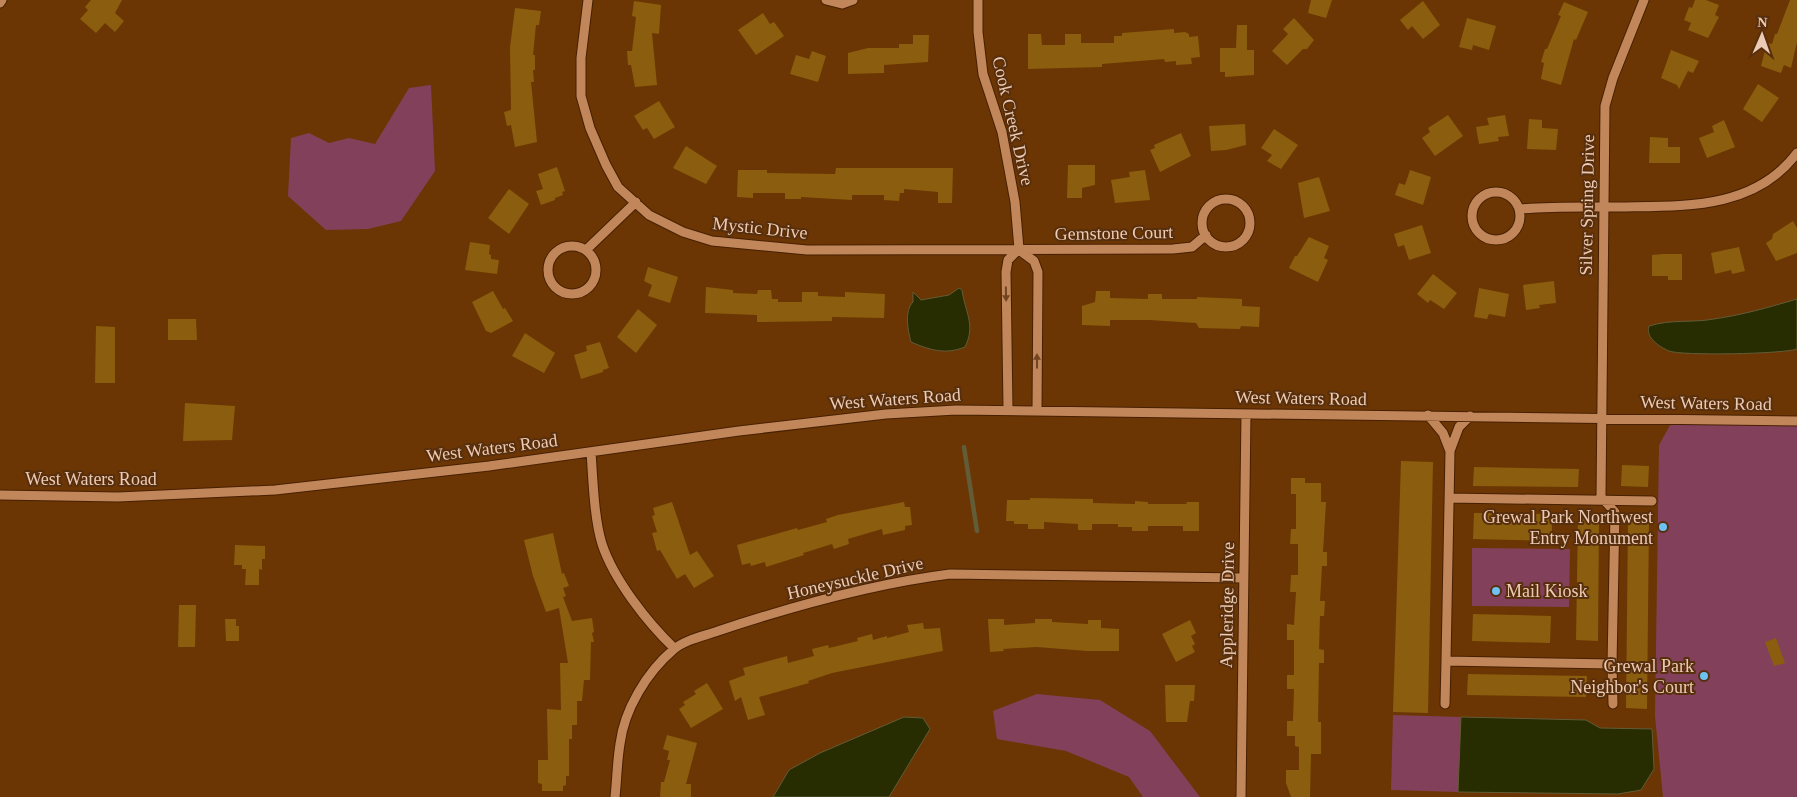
<svg xmlns="http://www.w3.org/2000/svg" width="1797" height="797" font-family="'Times New Roman',serif">
<style>
.green{fill:#83405b}
.water{fill:#272c01;stroke:#625c37}
.lines{fill:none;stroke-linecap:round;stroke-linejoin:round}
.stream{stroke:#625c37;stroke-width:4.5}
.building{fill:#8a5e0e}
.minor-casing{stroke:#472000;stroke-width:11}
.minor{stroke:#c2865b;stroke-width:9}
.oneway{fill:#724520}
.poi-dot{fill:#6ec2f3;stroke:#582f0d;stroke-width:2}
.labels{text-anchor:middle;stroke-width:4;stroke-linejoin:round;paint-order:stroke}
.street-label{font-size:18px;fill:#eccbb6;stroke:#582f0d}
.poi-label{font-size:18px;fill:#eccbb6;stroke:#582f0d;text-anchor:end}
</style>
<rect width="100%" height="100%" fill="#6b3603"/>
<path class="green" d="M431,85L435,171L401,221L368,229L326,230L288,196L291,138L309,133L329,143L349,138L375,144L409,88Z
M1674,418L1797,420V797H1663L1655,716L1659,445Z
M1472,548L1570,549L1569,607L1472,606Z
M1037,694L1100,700L1150,731L1200,797H1143L1129,777L1066,751L997,739L993,711Z
M1393,715L1461,717L1458,792L1391,790Z"/>
<path class="water" d="M959,288L962,290C965,312 976,325 965,347C945,355 930,350 911,342C908,331 904,311 913,302V292L921,300L949,295Z
M1797,299V349C1783,354 1682,356 1669,351C1660,347 1645,338 1649,326C1671,319 1692,323 1714,319C1742,315 1770,307 1797,299Z
M904,717L923,718L930,729L889,797H773L789,770L820,753Z
M1461,717L1586,720L1600,728L1652,729L1654,769L1641,790L1618,794L1458,792Z"/>
<g class="lines">
<path class="stream" d="M964,447L977,531"/>
</g>
<path class="building" d="M91,0H122L115,13L124,21L115,32L105,23L96,33L80,19L88,10L85,7Z
M1311,0H1332L1326,18L1308,13Z
M1695,0H1706L1719,5L1715,15L1719,17L1708,38L1688,30L1691,23L1684,20L1689,7L1692,8Z
M1790,0H1797V42L1791,68L1784,65L1781,73L1761,66L1767,43L1772,44L1775,34H1777Z
M634,1L661,5L659,34L652,33L657,85L635,87L631,65H628L627,51H632L636,17L632,16Z
M1423,1L1440,25L1423,39L1412,26L1408,30L1400,20Z
M1564,2L1588,12L1576,40L1574,39L1561,85L1541,79L1544,63L1541,62L1545,49H1547L1561,16L1558,15Z
M515,8L541,11L539,25H536L533,55H535V70H533L534,82H531L537,142L515,147L511,125L507,126L504,112L511,110L510,47Z
M763,13L770,24L774,22L784,36L756,55L738,30Z
M1294,18L1314,40L1307,49H1303L1287,65L1272,51L1288,34L1283,29Z
M1467,18L1496,26L1489,50L1473,45L1472,50L1459,47Z
M1237,25H1247V50H1254V75L1225,77V72H1220V48H1236Z
M1174,29V33L1185,32L1189,34V37L1198,36L1200,57L1191,58L1192,64L1176,65V61L1165,62L1164,59L1102,64V67L1028,69V34H1041L1042,45H1065V34H1081V43H1114V36H1122V33Z
M913,35H929L928,62L884,65V73L848,74V53L868,48H899V44H913Z
M1671,50L1699,61L1693,73L1688,71L1679,89L1677,85L1661,78Z
M812,51L826,56L818,82L790,74L796,55L809,59Z
M1758,84L1779,98L1762,122L1743,109Z
M659,101L675,127L654,139L647,128L643,130L634,116Z
M1448,115L1463,136L1435,156L1422,138L1430,132L1428,128Z
M1505,115L1509,136L1498,137L1499,141L1479,144L1476,127L1489,125L1487,118Z
M1529,119L1542,120V128L1558,129L1556,150L1527,149Z
M1724,120L1735,147L1707,158L1699,138L1714,132L1712,126Z
M1245,124L1246,145L1226,150L1211,151L1209,126Z
M1274,129L1298,145L1281,169L1267,161L1272,155L1261,148Z
M1181,133L1191,156L1160,172L1150,150L1155,148L1154,145Z
M1650,137L1668,138V147H1680V163H1649Z
M686,146L717,166L706,184L673,168Z
M1068,165H1095V185L1082,188V198H1067Z
M557,167L565,191L562,192L563,195L555,198V200L541,205L536,191L543,189L538,174Z
M836,168H953L952,203H938V192L904,189V193H900L899,201L884,200V195H852V200L801,197V199H785V193H753V198L737,197L738,170H767V173L835,174Z
M1145,170L1150,200L1115,203L1111,180L1130,177L1129,172Z
M1410,170L1431,177L1423,205L1395,195L1399,183L1405,185Z
M1319,177L1330,211L1304,218L1298,183Z
M509,189L529,204L509,234L488,218Z
M1793,221L1797,228V253L1776,261L1766,243L1772,239L1773,234Z
M1422,225L1431,253L1409,260L1404,245L1398,247L1394,234Z
M1309,237L1329,246L1324,258L1328,260L1318,282L1289,268L1295,256H1297Z
M470,242L490,245L489,254L491,255V259L499,260L497,274L465,270Z
M1739,247L1745,271L1732,274L1731,270L1715,274L1711,253Z
M1663,254H1682V280H1668V276H1652V255Z
M648,267L678,277L670,303L648,296L652,285L644,281Z
M1433,274L1457,293L1444,309L1430,300L1428,303L1417,294Z
M1554,281L1556,303L1539,305L1540,308L1526,310L1523,285Z
M706,287L733,290V293L757,294L758,290H771L772,299H778V302H802V292H818V296L845,297V292L885,294L884,318L832,317V321L757,322V315L705,313Z
M1479,288L1509,294L1505,317L1489,314L1487,319L1474,317Z
M493,291L503,309L505,308L513,321L491,333L486,331L472,302Z
M1096,291H1110V298L1148,299V294H1162V299H1197V297L1242,299V306L1260,307L1259,327L1241,326L1240,329L1199,328L1196,323L1149,320H1110V326L1082,325V306L1095,302Z
M638,309L657,325L636,353L617,337Z
M168,319H196L197,340H168Z
M96,326L115,327V383H95Z
M525,333L555,353L544,373L512,356Z
M600,342L609,368L603,370V372L581,379L574,355L587,351L586,346Z
M185,403L235,406L232,440L183,441Z
M1401,461L1433,462L1428,713L1393,712Z
M1622,465L1649,466L1648,487L1621,486Z
M1474,467L1579,469L1578,487L1473,486Z
M1291,478H1305V483H1321V502H1326L1323,552H1327V566H1322L1320,601H1325L1324,616H1320L1319,649L1324,650V663H1319L1318,722H1321V754H1311L1310,797H1291L1286,783V770H1299V747L1295,746V736H1287V721H1293L1294,689H1287V675H1294V640H1287V624L1294,625L1296,592H1290L1291,575H1298V544H1290L1291,529H1296V494H1291Z
M1030,498L1093,499V503L1135,504V501L1148,502V504H1187L1186,502H1199V531H1183V526H1148V531H1132V527H1118V524H1092V530H1078V524L1044,522V529H1028V524H1014V521H1006L1007,500H1030Z
M672,502L690,555L697,551L714,576L694,588L685,574L677,579L660,550L657,551L652,533L657,532L652,516L655,515L653,508Z
M904,502L905,507H910L912,525L905,526V530L883,535L882,529L848,539L849,544L834,549L832,544L810,551L803,553L804,555L766,567L765,562L751,566L750,563L742,565L737,545L797,528L798,530L827,522L826,519L838,515Z
M1474,513L1552,514V541L1473,539Z
M1578,519H1599L1598,641L1576,640Z
M1628,520H1649L1647,709L1626,708Z
M553,533L562,574L564,573L569,586L563,588L566,596L563,597L572,621L592,618L594,632L592,633L594,642H591L590,680H584L582,701H577V725H572V739H569V776H566V785L563,786V791H542V784L538,783V760H548L547,709L561,710L560,663H568L559,608L546,612L533,576L524,540Z
M235,545L265,546V559H262V570L259,569V585H245L246,569H242V565H234Z
M179,605H196L195,647H178Z
M1473,614L1551,616L1550,643L1472,641Z
M225,619H236V626H239V641H226Z
M988,619H1004V625L1035,623V619H1052V622L1088,624V620H1101V628L1119,629V651H1087L1037,647L1003,649L1004,651L990,652Z
M1190,620L1196,633L1191,636L1195,644L1192,646L1195,652L1176,662L1162,634Z
M923,623L924,629L940,628L943,651L832,673L808,681L809,683L759,697L765,715L748,720L741,697L735,701L729,681L745,675L743,668L787,656L788,663L814,656L812,649L828,645L829,648L858,641L857,638L872,634L873,640L887,636V638L909,632L907,625Z
M1776,638L1785,663L1774,666L1765,642Z
M1468,674L1587,676L1586,697L1467,695Z
M707,683L723,709L691,728L679,709L685,705L683,702L696,694L694,691Z
M1165,685H1195L1194,701H1190L1187,722H1166Z
M667,735L697,743L686,784H691V797H660L661,782H664L670,760H667L669,751L663,749Z"/>
<g class="lines">
<defs>
<path id="minor" d="M588,0L581,58V96L590,128L606,165L618,187L649,215L683,232L712,241L807,250L1173,249L1192,247L1206,235
M826,0L842,4L853,0
M978,0V32L983,74L1002,132L1015,202L1019,249L1008,260L1006,272L1008,409
M0,3L2,0
M1472 216a24 24 0 1 1 48 0a24 24 0 1 1-48 0Z
M1202 223a24 24 0 1 1 48 0a24 24 0 1 1-48 0Z
M1520,209C1554,206 1588,207 1623,207C1686,206 1755,209 1797,153
M548 270a24 24 0 1 1 48 0a24 24 0 1 1-48 0Z
M586,250L636,202
M1019,250L1034,261L1038,272L1037,410
M1428,415L1443,433L1450,451
M1470,416L1459,427L1450,451L1446,661L1612,664L1615,512L1601,497L1605,106L1613,78L1644,0
M591,452C593,480 594,518 602,544C614,580 647,622 674,648
M0,495L118,497L275,490L489,466L739,431L886,414L956,410L1797,421
M1449,498L1652,501
M1612,664L1613,704
M1445,704L1446,661
M615,797C617,779 617,762 620,744C624,710 647,672 673,650C684,640 704,636 718,631C793,606 871,584 950,574L1244,578
M1241,797L1246,414"/>
</defs>
<use href="#minor" class="minor-casing"/>
<use href="#minor" class="minor"/>
</g>
<defs><path id="oneway-solid" d="M-6-.8H1V-3.2L6.5 0L1 3.2V.8H-6Z" transform="scale(1.25)"/></defs>
<g class="oneway">
<use href="#oneway-solid" transform="translate(1006 294) rotate(89)"/>
<use href="#oneway-solid" transform="translate(1037 361) rotate(-90)"/>
</g>
<g class="poi-dot">
<circle cx="1663" cy="527" r="5"/>
<circle cx="1496" cy="591" r="5"/>
<circle cx="1704" cy="676" r="5"/>
</g>
<g class="labels">
<g class="street-label">
<text transform="translate(1013 121) rotate(77)" y="6">Cook Creek Drive</text>
<text transform="translate(1587 205) rotate(-89)" y="6">Silver Spring Drive</text>
<text transform="translate(760 228) rotate(6)" y="6">Mystic Drive</text>
<text transform="translate(1114 233) rotate(-1)" y="6">Gemstone Court</text>
<text transform="translate(1301 398) rotate(1)" y="6">West Waters Road</text>
<text transform="translate(895 399) rotate(-4)" y="6">West Waters Road</text>
<text transform="translate(1706 403) rotate(1)" y="6">West Waters Road</text>
<text transform="translate(492 448) rotate(-7)" y="6">West Waters Road</text>
<text x="91" y="485">West Waters Road</text>
<text transform="translate(855 578) rotate(-13)" y="6">Honeysuckle Drive</text>
<text transform="translate(1227 605) rotate(-89)" y="6">Appleridge Drive</text>
</g>
<g class="poi-label">
<text x="1653" y="523">Grewal Park Northwest<tspan x="1653" dy="21">Entry Monument</tspan></text>
<text x="1506" y="597" text-anchor="start">Mail Kiosk</text>
<text x="1694" y="672">Grewal Park<tspan x="1694" dy="21">Neighbor's Court</tspan></text>
</g>
</g>
<g transform="translate(1762 35) rotate(2)" stroke="#582f0d" stroke-width="4" paint-order="stroke">
<path d="M0-4L9 19L0 12L-9 19Z" fill="#eccbb6"/>
<text y="-8" font-size="14" font-weight="bold" text-anchor="middle" fill="#eccbb6">N</text>
</g>
</svg>
